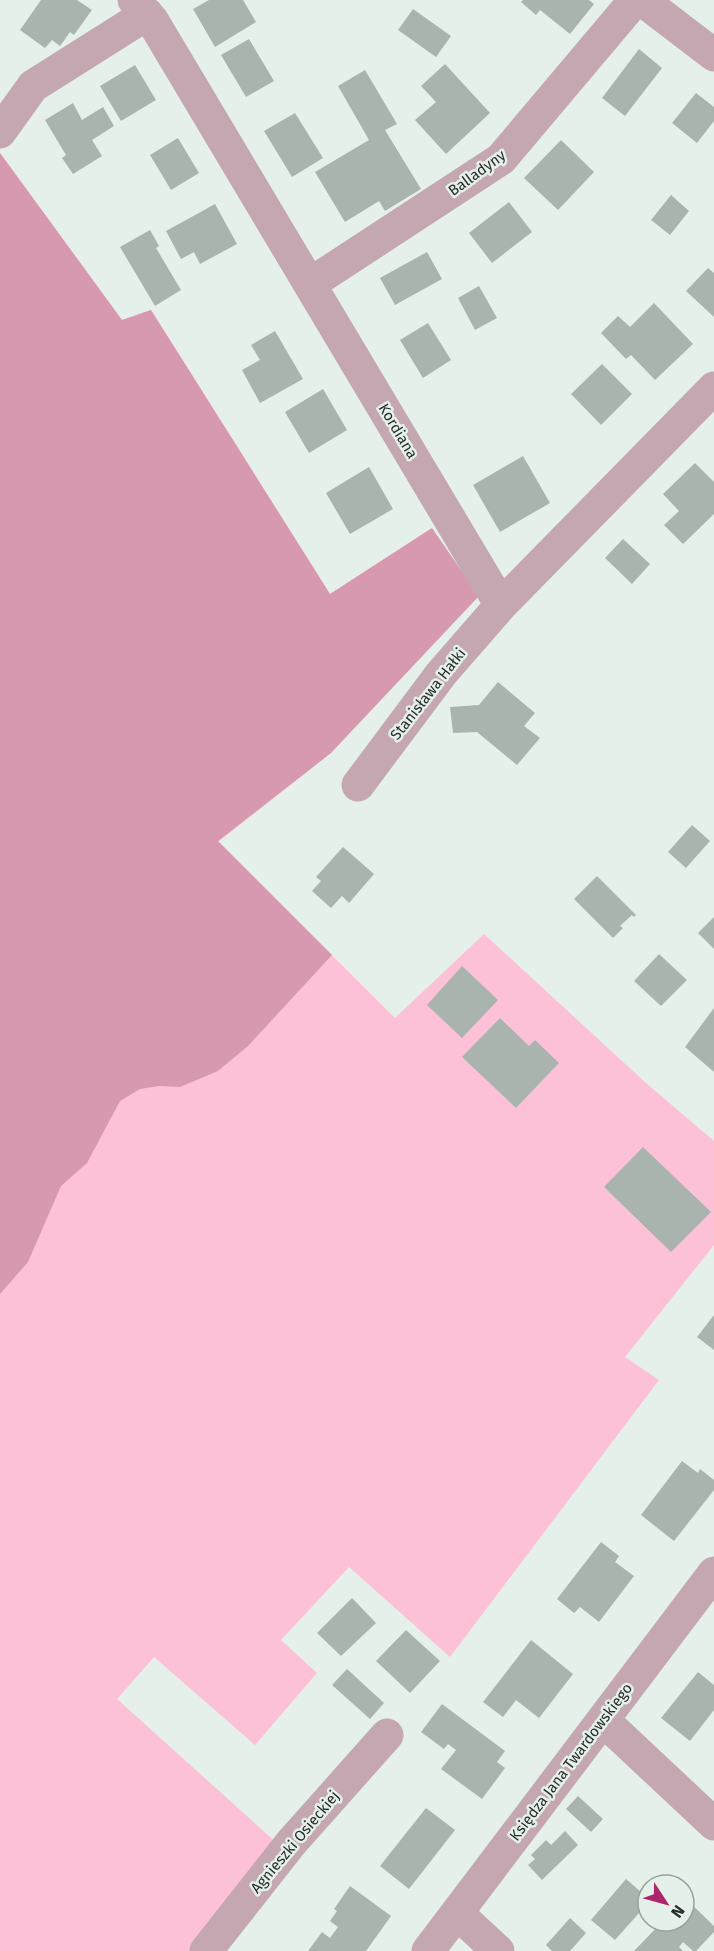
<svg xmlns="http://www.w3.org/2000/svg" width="714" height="1951" font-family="'Fira Sans',sans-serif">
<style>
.green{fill:#fdc1d7}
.forest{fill:#d799b0}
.building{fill:#aab4af}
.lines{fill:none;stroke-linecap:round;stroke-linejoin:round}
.minor{stroke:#c4a7b1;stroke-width:33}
.labels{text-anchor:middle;stroke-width:5;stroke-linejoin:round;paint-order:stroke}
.street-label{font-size:15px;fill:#282c2a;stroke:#e5f0ea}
</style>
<rect width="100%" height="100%" fill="#e5f0ea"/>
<path class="green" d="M0,153L122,320L151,310L330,594L432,528L331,753L218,842L395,1018L484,934L646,1083L714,1141V1245L625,1357L659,1380L450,1657L349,1567L281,1640L317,1673L255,1745L154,1657L117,1699L278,1844L194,1951H0Z"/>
<path class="forest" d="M0,153L122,320L151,310L330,594L432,528L479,596L331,753L218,841L332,955L248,1046L218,1071L180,1087L159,1086L140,1089L120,1101L87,1163L61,1186L28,1262L0,1294Z"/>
<path class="building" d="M41,0H77L92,10L74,35L70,32L60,46L52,40L45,48L20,30Z
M209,0H243L256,22L215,47L193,9Z
M523,0H589L594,4L570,34L540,10L536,15L521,2Z
M413,9L451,36L436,57L398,30Z
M249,39L274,81L246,97L221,55Z
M639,49L662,68L625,116L602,98Z
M445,64L490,113L446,154L415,120L436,102L421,86Z
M135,65L156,100L121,121L100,86Z
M365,70L397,124L385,130L421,189L385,211L379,201L345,222L315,172L369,140L338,86Z
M696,93L714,107V121L697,143L672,123Z
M73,103L82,120L103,107L114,126L92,140L102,156L73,174L62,158L66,155L45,120Z
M295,113L323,158L292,177L264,131Z
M178,138L199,173L171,190L150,155Z
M561,140L594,172L558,210L524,178Z
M671,195L689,211L670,235L651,220Z
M509,202L532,232L492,263L469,233Z
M215,204L237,244L200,264L194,252L181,259L166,231Z
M150,230L159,246L156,248L181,290L155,306L120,247Z
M427,252L442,279L395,305L380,278Z
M708,268L714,273V317L686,291Z
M479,286L497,318L475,330L458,298Z
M654,303L693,344L655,380L631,355L626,359L601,333L618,316L630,327Z
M428,323L451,360L423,378L400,340Z
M275,331L303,379L260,403L242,370L260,360L251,345Z
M602,364L632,394L601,425L571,394Z
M323,389L347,430L309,453L285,412Z
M523,456L550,503L500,532L473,485Z
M695,463L714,482V514L683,544L664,525L679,511L663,494Z
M369,467L393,509L350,534L326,493Z
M623,539L650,564L632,584L605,558Z
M498,682L535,713L524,726L540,738L517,765L477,732L453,733L450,707L479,705Z
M692,825L710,841L686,868L668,852Z
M343,847L374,874L349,903L342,896L331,908L312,891L321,881L316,877Z
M597,876L636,915L634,917L632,915L620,926L623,928L613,938L574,899Z
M714,917V949L698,933Z
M659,954L687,980L661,1006L634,981Z
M462,966L498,1000L462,1038L427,1005Z
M714,1008V1072L685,1047Z
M500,1018L529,1046L535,1040L559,1063L516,1108L462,1057Z
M643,1147L711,1212L671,1252L604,1187Z
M714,1315V1350L697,1337Z
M682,1461L698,1473L700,1469L714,1480V1490L674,1541L641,1515Z
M601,1542L619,1556L615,1562L634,1576L599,1622L580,1607L574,1613L557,1599Z
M352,1598L376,1623L341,1656L317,1633Z
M406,1630L440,1661L410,1693L376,1661Z
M531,1640L573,1674L539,1718L516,1700L503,1717L483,1702Z
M347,1669L384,1703L370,1719L332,1685Z
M698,1672L714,1685V1710L690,1741L661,1718Z
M442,1704L505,1751L497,1762L505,1768L482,1799L441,1769L456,1750L448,1744L444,1749L421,1732Z
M578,1796L603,1819L591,1832L566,1809Z
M426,1808L455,1830L409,1889L380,1866Z
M565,1831L578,1845L542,1880L528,1865L535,1859L531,1855L546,1840L551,1845Z
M626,1879L648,1898V1903L615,1940L591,1920Z
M350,1886L391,1916L366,1951H308L322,1932L330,1938L338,1927L330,1921L337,1911L334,1909Z
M684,1897L714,1926V1932L696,1951H693L683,1942L679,1947L683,1951H634L663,1921H684Z
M570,1918L586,1933L570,1951H552L546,1945Z"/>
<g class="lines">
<path class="minor" d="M134,0L152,20L501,605L714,388
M642,0L714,55
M0,132L33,86L147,14
M310,284L501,159L635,0
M358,785L441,674L501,605
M603,1720L714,1824
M457,1913L498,1951
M206,1951L291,1843L387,1735
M428,1951L714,1573"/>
</g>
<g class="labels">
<g class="street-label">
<text transform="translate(477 173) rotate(-36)" y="5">Balladyny</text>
<text transform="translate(398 431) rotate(59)" y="5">Kordiana</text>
<text transform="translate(428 694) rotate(-52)" y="5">Stanisława Hałki</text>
<text transform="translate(571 1762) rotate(-53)" y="5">Księdza Jana Twardowskiego</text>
<text transform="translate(295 1842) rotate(-50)" y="5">Agnieszki Osieckiej</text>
</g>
</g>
<g transform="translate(666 1903) rotate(126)"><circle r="28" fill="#e5f0ea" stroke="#99a29d" stroke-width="1.5"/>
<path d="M0-4.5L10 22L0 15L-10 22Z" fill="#ad256a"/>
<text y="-9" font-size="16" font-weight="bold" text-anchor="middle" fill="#282c2a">N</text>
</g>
</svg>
